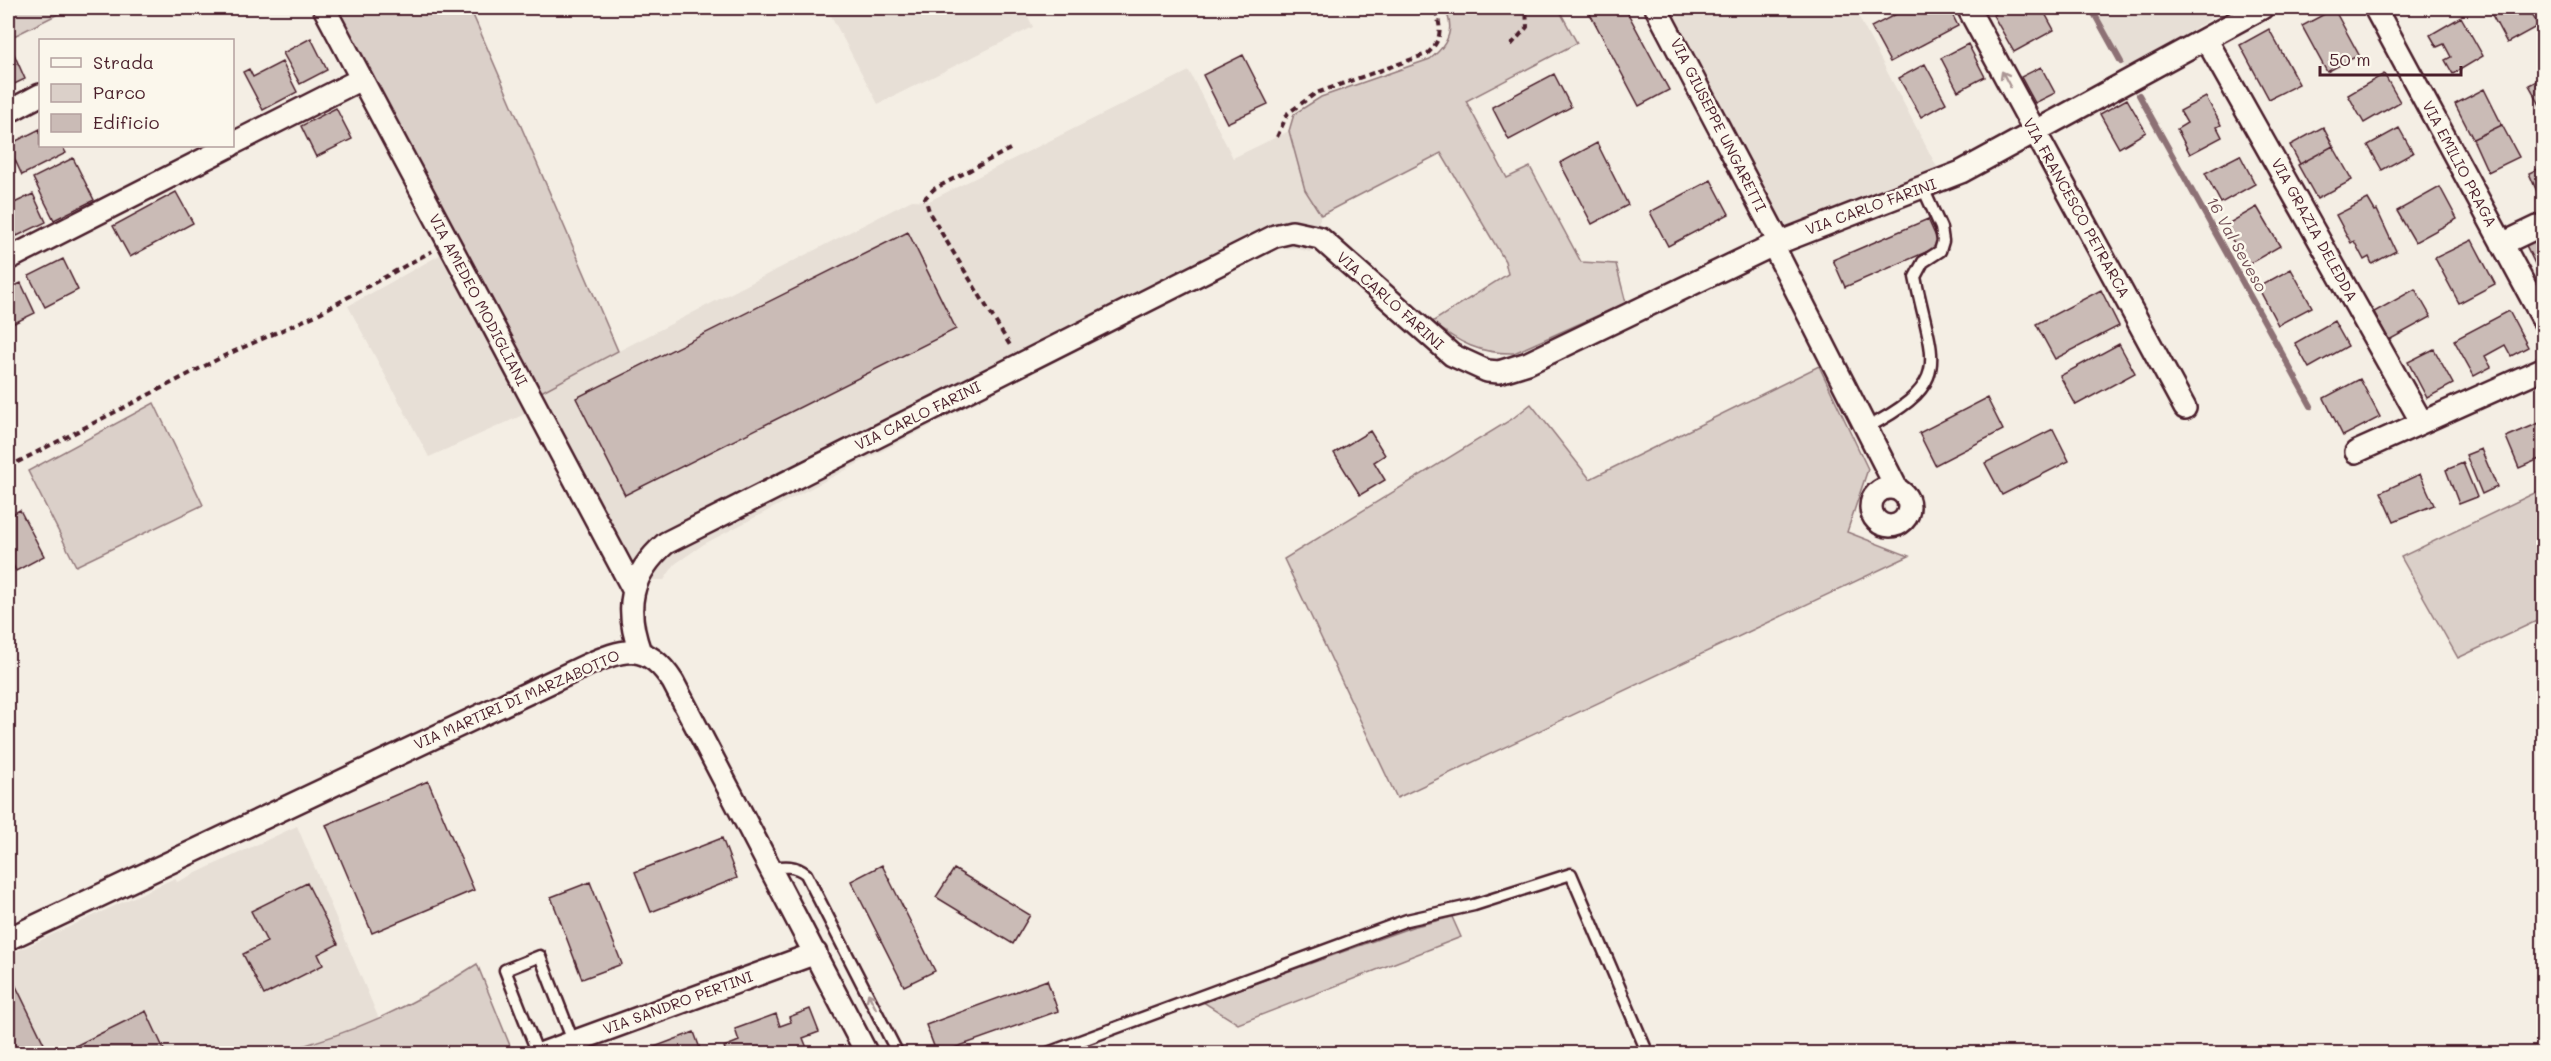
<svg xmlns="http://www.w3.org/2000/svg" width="2551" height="1061" font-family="Mali,sans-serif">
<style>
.built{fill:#e7dfd6}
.green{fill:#dbd0c9;stroke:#92787a;stroke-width:1.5}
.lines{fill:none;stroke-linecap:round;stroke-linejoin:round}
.stream{stroke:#8d7174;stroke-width:6}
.building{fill:#cabbb6;stroke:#4a1f2b;stroke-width:1.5}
.service-casing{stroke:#4a1f2b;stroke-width:15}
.minor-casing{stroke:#4a1f2b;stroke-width:26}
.path{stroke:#4a1f2b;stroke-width:4;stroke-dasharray:6 4.5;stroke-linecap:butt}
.service{stroke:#fbf7ec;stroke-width:10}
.minor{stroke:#fbf7ec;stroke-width:21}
.oneway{stroke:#ab9695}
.labels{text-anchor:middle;stroke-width:5;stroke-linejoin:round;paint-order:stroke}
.street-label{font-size:15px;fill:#4a1f2b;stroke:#fbf7ec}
.water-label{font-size:16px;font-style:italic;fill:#714f56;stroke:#fbf7ec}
</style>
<rect width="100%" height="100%" fill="#f4eee4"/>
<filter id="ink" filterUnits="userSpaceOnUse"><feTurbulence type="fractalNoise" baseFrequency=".0167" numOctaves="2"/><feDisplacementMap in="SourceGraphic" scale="12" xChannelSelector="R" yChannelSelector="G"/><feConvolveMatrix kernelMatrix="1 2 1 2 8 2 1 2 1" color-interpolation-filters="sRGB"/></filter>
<g filter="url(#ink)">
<path class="built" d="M827,8H1024L1033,27L878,104Z
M1661,8H1854L1940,173L1784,236Z
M2090,8H2206L2212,18L2126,71Z
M1189,71L1233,158L1289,131L1305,190L1321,215L1310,252L1295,248L1276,249L1256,256L704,544L675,564L664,580H634L541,407L429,457L348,306L456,246L541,391L912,200L929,201Z
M297,826L379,1019L349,1032L277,1053H8V955L175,878L177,882Z"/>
<path class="green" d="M8,8H70L8,39Z
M342,8H470L618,351L541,392L448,232L336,17Z
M1444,8H1558L1577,43L1466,101L1507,178L1530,167L1581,262L1616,264L1626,303L1514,353C1480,354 1459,343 1432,322L1508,274L1505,261L1441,153L1321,215L1305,190L1289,131L1294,114L1321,97L1430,59C1448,45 1456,28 1444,8Z
M1819,366L1868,469L1847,532L1909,556L1397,798L1284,559L1512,419L1531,404L1590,479Z
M154,403L203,505L76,566L28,471Z
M2543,489V618L2458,658L2401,557Z
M1452,917L1461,937L1238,1024L1203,1002L1412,927Z
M477,964L513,1053H277C354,1033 411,1007 477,964Z"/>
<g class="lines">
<path class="stream" d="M1444,8L1449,12L1454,10
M2091,8L2121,62
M2139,95L2311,406"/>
</g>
<path class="building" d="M1587,8H1625L1669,90L1639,106Z
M1908,8H1949L1958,26L1890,62L1871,27Z
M2006,8H2042L2054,30L2014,52L1993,15Z
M2496,8H2529L2538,26L2507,43L2490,11Z
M2334,9L2359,55L2327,72L2302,26Z
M2461,17L2483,56L2453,74L2445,60L2451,57L2444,44L2437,47L2430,35Z
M2269,29L2299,84L2269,99L2240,45Z
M311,38L327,70L300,84L283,53Z
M1968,44L1985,77L1958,91L1941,58Z
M14,54L25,79L8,87V57Z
M1243,55L1268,104L1227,123L1203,75Z
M282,62L297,92L263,110L243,72L249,69L253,77Z
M1925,64L1946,103L1921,117L1899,78Z
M2041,67L2055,93L2035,103L2021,77Z
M1554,74L1571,107L1509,140L1492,107Z
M2384,74L2400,102L2364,123L2348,95Z
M2544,77V112L2529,85Z
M2484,89L2502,125L2473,139L2455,104Z
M2206,97L2221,125L2217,127L2222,137L2190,154L2177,129L2187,123L2180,111Z
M2127,99L2146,132L2119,148L2100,114Z
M336,108L352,139L316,157L301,126Z
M2502,125L2519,157L2488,172L2473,139Z
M2323,127L2333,146L2300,164L2290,145Z
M2399,128L2413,153L2382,170L2368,145Z
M40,129V146H62L66,153L22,175L8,145Z
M1597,143L1628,205L1592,224L1560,163Z
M2333,146L2352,180L2317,199L2298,165Z
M2240,155L2255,184L2221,203L2205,173Z
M73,158L94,200L54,220L33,178Z
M2544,166V200L2541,201L2529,173Z
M1711,180L1729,214L1668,246L1650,212Z
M2440,187L2457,219L2415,242L2397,211Z
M176,192L193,223L130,257L113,226Z
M33,194L46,222L17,236L8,217V206Z
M2368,199L2375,211L2377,210L2396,251L2372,264L2369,257L2364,260L2354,241L2351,243L2336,215Z
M2257,207L2280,246L2247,265L2224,226Z
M1928,219L1940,246L1845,287L1833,260Z
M2544,229V273L2540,274L2523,239Z
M908,232L956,329L625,495L576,398Z
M2472,240L2495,284L2459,303L2435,258Z
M63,259L78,290L45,307L29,276Z
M2291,269L2312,307L2278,325L2258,287Z
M21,283L35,313L8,326V289Z
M2415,289L2431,317L2389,340L2374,312Z
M2101,290L2119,326L2055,359L2036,324Z
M2509,311L2528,347L2511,356L2505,345L2485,356L2491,367L2474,376L2454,340Z
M2334,321L2348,346L2309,368L2295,343Z
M2119,344L2135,373L2076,405L2060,376Z
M2434,349L2453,384L2427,398L2408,362Z
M2360,379L2380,417L2343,436L2324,398Z
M1987,398L2003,430L1935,465L1919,433Z
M2544,421V457L2519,468L2506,437Z
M2053,429L2069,461L2002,495L1985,463Z
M1370,431L1385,455L1374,462L1385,480L1360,495L1334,453Z
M2481,449L2497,487L2482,494L2466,455Z
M2463,463L2477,497L2459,504L2446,470Z
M2420,474L2434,505L2394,521L2381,492Z
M20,510L44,556L16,571L8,555V516Z
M428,781L474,890L372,933L326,825Z
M722,838L737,878L651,912L635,872Z
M882,865L935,971L904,986L851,881Z
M954,869L1030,915L1013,944L936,897Z
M590,882L622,964L582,979L551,897Z
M307,883L338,944L318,954L323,965L264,995L243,954L267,942L251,911Z
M13,980L49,1054H9L8,982Z
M1047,980L1058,1011L937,1054L926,1025Z
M810,1009L819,1032L803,1038L807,1048L791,1054H727L724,1047L739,1041L735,1029L776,1014L780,1026L791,1022L789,1017Z
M146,1011L166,1054H59Z
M694,1032L702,1054H636Z"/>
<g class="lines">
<defs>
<path id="service" d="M1866,428C1956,381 1932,362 1915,277L1923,262L1940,251L1943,241L1941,228L1923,188
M772,868C785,866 795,865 806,874L898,1054
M538,1054L505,970L540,956L573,1041
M1045,1054L1407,920L1474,905L1571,874L1648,1054"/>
<path id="minor" d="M324,8L634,591
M1656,8L1779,242
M1968,8L2185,408
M2375,8L2544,321
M2206,39L2421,421
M8,112L40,95
M232,144L361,79
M2502,244L2544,224
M1773,245L1897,489
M8,259L230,146
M2356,452L2544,368
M1871 507a19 19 0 1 1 38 0a19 19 0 1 1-38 0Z
M640,652C624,608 630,574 666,543L1275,236L1292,232L1320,238L1452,355L1487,371L1499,372L1528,363L1773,245L1961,172L2262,8
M8,939L585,666C624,648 647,641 673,682L867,1054
M540,1054L816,953"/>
</defs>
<use href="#service" class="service-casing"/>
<use href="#minor" class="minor-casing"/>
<path class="path" d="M1511,45L1527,27L1526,8
M1277,137L1288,113L1316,93L1427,54C1443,39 1442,27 1434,8
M1010,149L934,189L925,198L930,214L1011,347
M8,467L226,355L316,315L432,251"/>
<use href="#service" class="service"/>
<use href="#minor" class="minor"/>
</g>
<defs><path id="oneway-shaft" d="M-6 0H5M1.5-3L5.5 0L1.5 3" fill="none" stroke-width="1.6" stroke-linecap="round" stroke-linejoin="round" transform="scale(1.5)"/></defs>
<g class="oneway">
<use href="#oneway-shaft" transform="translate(2006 79) rotate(-118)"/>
<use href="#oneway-shaft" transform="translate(872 1001) rotate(-117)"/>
</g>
</g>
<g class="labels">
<g class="street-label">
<text transform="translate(1718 125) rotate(63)" y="5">VIA GIUSEPPE UNGARETTI</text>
<text transform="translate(2459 164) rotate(62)" y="5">VIA EMILIO PRAGA</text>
<text transform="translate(1871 207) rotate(-20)" y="5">VIA CARLO FARINI</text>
<text transform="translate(2076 208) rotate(61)" y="5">VIA FRANCESCO PETRARCA</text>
<text transform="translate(2314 230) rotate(61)" y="5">VIA GRAZIA DELEDDA</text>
<text transform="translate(478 300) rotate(62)" y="5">VIA AMEDEO MODIGLIANI</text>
<text transform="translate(1390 301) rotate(42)" y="5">VIA CARLO FARINI</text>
<text transform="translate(918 416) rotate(-26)" y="5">VIA CARLO FARINI</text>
<text transform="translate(517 700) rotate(-24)" y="5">VIA MARTIRI DI MARZABOTTO</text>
<text transform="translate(678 1003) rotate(-20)" y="5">VIA SANDRO PERTINI</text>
</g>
<g class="water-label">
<text transform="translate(2237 244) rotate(61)" y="6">16 Val Seveso</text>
</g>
</g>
<rect width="2551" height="1061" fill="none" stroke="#fbf7ec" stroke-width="30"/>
<rect x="15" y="15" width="2521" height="1031" fill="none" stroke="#4a1f2b" stroke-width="2" filter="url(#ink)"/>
<rect x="39" y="39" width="195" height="108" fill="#fbf7ec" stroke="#b4a19f" stroke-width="1.5"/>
<rect x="51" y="58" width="30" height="9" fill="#fbf7ec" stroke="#b4a19f" stroke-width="1.5"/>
<text x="93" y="69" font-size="18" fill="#4a1f2b">Strada</text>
<rect x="51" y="84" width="30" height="18" fill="#dbd0c9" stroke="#b4a19f" stroke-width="1.5"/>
<text x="93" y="99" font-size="18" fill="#4a1f2b">Parco</text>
<rect x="51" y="114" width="30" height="18" fill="#cabbb6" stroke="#b4a19f" stroke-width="1.5"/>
<text x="93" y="129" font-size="18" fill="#4a1f2b">Edificio</text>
<path d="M2320 66v9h141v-9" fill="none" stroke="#4a1f2b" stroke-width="3"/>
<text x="2329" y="66" font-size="18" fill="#4a1f2b" stroke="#fbf7ec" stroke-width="4.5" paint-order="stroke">50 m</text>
</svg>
